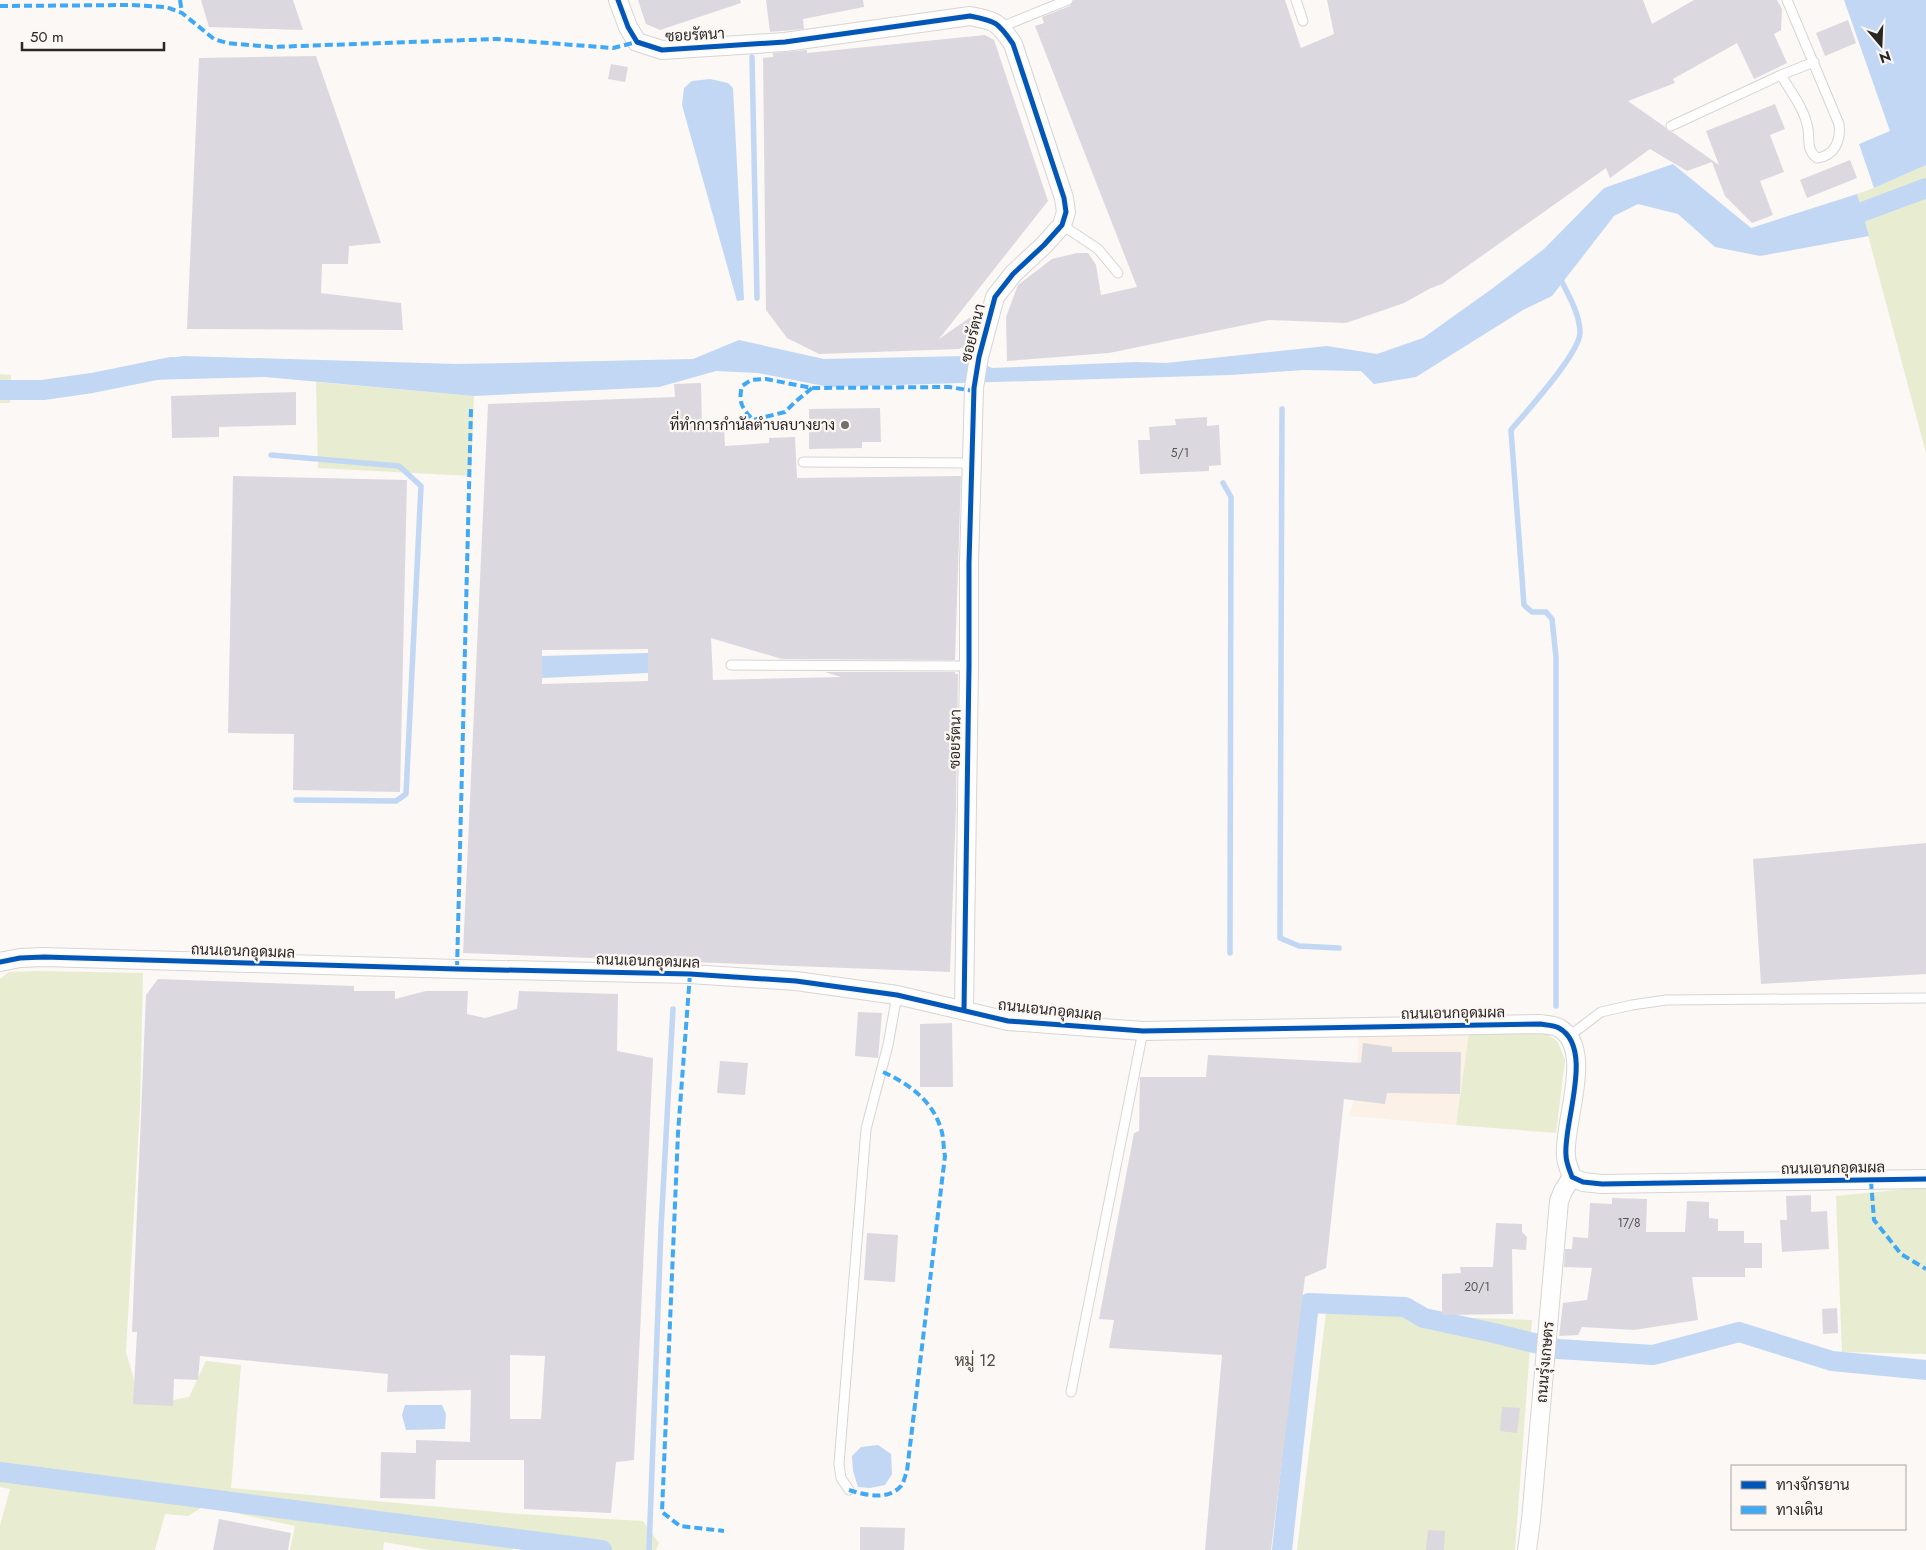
<svg xmlns="http://www.w3.org/2000/svg" width="1926" height="1550" font-family="Jost,Sarabun,sans-serif">
<style>
.commercial{fill:#fbf1e6}
.green{fill:#e8ecd0}
.water{fill:#c1d7f3}
.lines{fill:none;stroke-linecap:round;stroke-linejoin:round}
.stream{stroke:#c1d7f3;stroke-width:5.5}
.canal{stroke:#c1d7f3;stroke-width:20}
.building{fill:#dcd8df;fill-rule:evenodd}
.service-casing{stroke:#d7d5d3;stroke-width:11}
.minor-casing{stroke:#d7d5d3;stroke-width:20}
.service{stroke:#fefefe;stroke-width:9}
.minor{stroke:#fefefe;stroke-width:18}
.quiet{stroke:#3fa9f5;stroke-width:4;stroke-dasharray:8 4;stroke-linecap:butt}
.cycleway-casing{stroke:#fdf7f3;stroke-width:8}
.cycleway{stroke:#0057b8;stroke-width:5}
.poi-dot{fill:#72706e;stroke:#fdf7f3;stroke-width:2}
.labels{text-anchor:middle;stroke-width:4.5;stroke-linejoin:round;paint-order:stroke}
.number-label{font-size:12px;fill:#565354}
.street-label{font-size:15px;fill:#292726;stroke:#fdf7f3}
.poi-label{font-size:15px;fill:#292726;stroke:#fdf7f3;text-anchor:end}
.neighbourhood-label{font-size:16px;fill:#4f4a47;stroke:#fdf7f3}
</style>
<rect width="100%" height="100%" fill="#fbf8f5"/>
<path class="commercial" d="M1469,1033L1456,1125L1349,1116L1354,1099L1359,1037Z"/>
<path class="green" d="M1926,165V453L1857,194L1874,188Z
M0,374L11,375L10,403H0Z
M316,382L474,396L471,476L318,468Z
M36,971L143,973L140,1108L126,1352L140,1401L164,1402L189,1397L206,1361L241,1365L231,1488L518,1514L643,1521L659,1543L656,1550H530L513,1548V1550H430L384,1542L383,1550H290L295,1526L204,1506L188,1516L165,1514L155,1550H0V1526L10,1489L0,1487V979L9,972Z
M1544,1032L1558,1042L1565,1060L1556,1133L1456,1125L1469,1033Z
M1926,1187V1354L1842,1352L1836,1196Z
M1326,1313L1532,1320L1515,1550H1297Z"/>
<path class="water" d="M1844,0H1926V165L1874,188L1859,144L1890,131Z
M710,79L728,83L733,88L744,300L737,301L682,105L684,88L692,81Z
M1673,164L1751,228L1857,194L1869,236L1760,256L1715,247L1678,214L1638,204L1614,216L1552,296L1523,310L1416,377L1374,384L1361,371L1304,370L1230,375L829,387L758,373L716,371L659,387L474,396L265,377L146,380L145,362L183,356L457,364L693,359L739,340L824,359L967,356L992,368L1137,362L1166,363L1327,346L1377,354L1423,338L1493,288L1544,249L1604,188Z
M648,653V673L542,678V656Z
M405,1405H442L446,1414L445,1429L406,1430L402,1415Z
M878,1445L891,1454L892,1474L885,1485L870,1488L858,1487L853,1471L852,1456L861,1447Z"/>
<g class="lines">
<path class="stream" d="M752,57L757,298
M1282,409L1280,938L1299,946L1339,948
M271,455L399,466L421,486L406,794L396,801L296,800
M1223,483L1231,497L1230,953
M1556,1006V657L1552,619L1546,612H1532L1524,605L1511,430C1526,412 1579,354 1580,333C1580,313 1567,293 1559,276
M649,1550L661,1228L673,1009"/>
<path class="canal" d="M1838,221L1926,188
M0,390H43L92,383L171,367
M0,1472L602,1550
M1282,1550L1309,1303L1405,1307L1424,1318L1494,1333L1558,1349L1653,1355L1739,1332L1832,1361L1926,1370"/>
</g>
<path class="building" d="M201,0H293L303,30L209,27Z
M638,0H740L741,3L660,30L646,24Z
M766,0H863L864,7L803,19L804,29L770,32Z
M1074,0H1285L1301,48L1334,34L1327,0H1643L1652,24L1694,0H1777L1782,9L1781,30L1774,34L1787,63L1754,79L1737,43L1673,79L1675,83L1628,101L1665,127L1668,131L1672,132L1719,165L1706,131L1775,104L1785,129L1770,135L1784,172L1760,181L1773,215L1752,223L1725,196L1712,162L1687,171L1650,149L1610,178L1606,168L1442,284L1431,288L1404,303L1346,323L1269,320L1109,353L1007,361L1006,317L1018,285L1052,259L1077,253H1088L1096,265L1101,295L1137,287L1035,26L1044,23L1042,17L1070,6Z
M1848,20L1856,43L1825,56L1816,33Z
M985,35L994,40L1048,201L939,339L975,314L969,345L959,349L819,354L787,338L766,310L763,58L773,57V53L807,50V53Z
M316,56L381,243L349,246L348,264H322L321,293L401,303L403,330L187,329L199,58Z
M611,64L628,67L625,82L608,79Z
M1850,160L1857,178L1807,198L1800,180Z
M701,383L702,427L724,428L725,446L769,443V438L795,437L797,478L961,476L955,660L782,659L711,638L713,680L841,677L825,672H955V674H958L956,808L950,972L463,953L488,404L675,397L674,384ZM648,649V681L542,684V650Z
M296,392V425L219,427V437L172,438L171,396Z
M880,408L881,442H862V448L809,449V409Z
M1207,417V426L1219,425L1221,465L1209,466V471L1140,474L1138,440H1150L1149,427L1176,425L1175,419Z
M233,476L407,480L400,792L293,790L294,734L228,733Z
M1926,843V974L1761,984L1753,859Z
M158,979L354,986V991H395V999L426,991H468L467,1014L485,1018L517,1009L519,991L618,994L617,1051L653,1058L634,1460L616,1462L611,1513L524,1509V1460H436L435,1499L380,1498L381,1452L416,1453V1440L470,1442L471,1390L387,1392L388,1374L200,1356L198,1380L174,1379L173,1406L133,1404L137,1332H132L146,995ZM510,1355L545,1356L541,1419H510Z
M858,1012L882,1013L878,1058L855,1056Z
M952,1023L953,1087H920V1024Z
M1363,1043L1392,1047V1052H1461L1460,1094L1387,1093L1385,1104L1344,1099L1326,1268L1305,1277L1271,1550H1205L1222,1355L1109,1348L1114,1320L1099,1319L1134,1133L1139,1131L1140,1077H1206L1208,1055L1361,1063Z
M720,1061L748,1063L745,1095L717,1093Z
M1811,1195V1212L1827,1211L1829,1249L1782,1252L1780,1220H1787L1786,1196Z
M1612,1198L1647,1199L1646,1232H1685L1687,1201L1709,1202V1218L1718,1219V1231H1744V1243H1762V1268H1745V1277H1692L1698,1320L1634,1330L1582,1327L1578,1335L1559,1336L1563,1303L1587,1300L1592,1268L1564,1267L1565,1249H1572L1573,1237L1588,1238L1590,1203L1612,1204Z
M1496,1223L1522,1224V1232L1527,1237L1526,1250L1512,1249L1513,1314L1442,1315V1274L1461,1273L1460,1267H1493Z
M867,1233L898,1235L895,1282L864,1280Z
M1837,1308L1838,1333L1823,1334L1822,1309Z
M1502,1407L1520,1408L1517,1433L1500,1431Z
M219,1519L291,1533L288,1550H213Z
M860,1527L905,1528L904,1550H860Z
M1428,1530L1445,1531L1444,1550H1426Z"/>
<g class="lines">
<defs>
<path id="service" d="M1296,0L1303,21
M1001,27L1068,0
M1781,75C1790,91 1805,109 1808,129C1810,140 1806,150 1817,158C1835,156 1841,140 1839,124L1787,0
M1671,126L1781,75L1814,62
M1062,225L1098,249L1118,273
M803,462L972,463
M731,665L969,666
M1568,1037L1601,1012L1632,1005L1666,1000L1926,998
M1071,1392L1143,1031
M849,1490L841,1478L839,1464L866,1129L888,1045L897,995"/>
<path id="minor" d="M618,0L628,27L637,42L662,50L785,42L970,16C996,21 998,22 1013,44L1064,198L1066,212L1062,225L1044,245L1013,274L995,297L979,357L974,388L969,563V666L964,1010
M0,962L20,958L44,957L457,969L690,974L796,981L897,995L1008,1021L1143,1031L1540,1024C1546,1025 1554,1025 1559,1028C1595,1048 1563,1123 1566,1155C1566,1163 1570,1171 1572,1177L1583,1182L1602,1184L1926,1179
M1527,1550L1531,1520L1559,1201L1563,1191L1572,1177"/>
</defs>
<use href="#service" class="service-casing"/>
<use href="#minor" class="minor-casing"/>
<use href="#service" class="service"/>
<use href="#minor" class="minor"/>
<path class="quiet" d="M180,0L182,13
M0,6L132,5L166,7L182,13L214,39L227,43L272,47L496,39L613,48L637,42
M812,388L795,402L785,412L753,420C742,408 738,403 742,386L751,380L766,379L812,388L949,387L974,391
M457,969L471,408
M690,974L678,1133L662,1512L680,1526L724,1531
M1871,1181L1874,1220L1901,1254L1926,1269
M849,1490C865,1495 888,1501 901,1486C904,1482 905,1476 907,1471L945,1156C943,1147 944,1137 941,1129C932,1099 907,1083 881,1071"/>
<defs>
<path id="cycleway" d="M618,0L628,27L637,42L662,50L785,42L970,16C996,21 998,22 1013,44L1064,198L1066,212L1062,225L1044,245L1013,274L995,297L979,357L974,388L969,563V666L964,1010
M0,962L20,958L44,957L457,969L690,974L796,981L897,995L1008,1021L1143,1031L1540,1024C1546,1025 1554,1025 1559,1028C1595,1048 1563,1123 1566,1155C1566,1163 1570,1171 1572,1177L1583,1182L1602,1184L1926,1179"/>
</defs>
<use href="#cycleway" class="cycleway-casing"/>
<use href="#cycleway" class="cycleway"/>
</g>
<circle class="poi-dot" cx="845" cy="425" r="5"/>
<g class="labels">
<g class="number-label">
<text x="1180" y="457">5/1</text>
<text x="1629" y="1227">17/8</text>
<text x="1477" y="1291">20/1</text>
</g>
<g class="street-label">
<text transform="translate(695 35) rotate(-3)" y="5">ซอยรัตนา</text>
<text transform="translate(973 333) rotate(-76)" y="5">ซอยรัตนา</text>
<text transform="translate(955 739) rotate(-89)" y="5">ซอยรัตนา</text>
<text transform="translate(243 951) rotate(2)" y="5">ถนนเอนกอุดมผล</text>
<text transform="translate(648 961) rotate(2)" y="5">ถนนเอนกอุดมผล</text>
<text transform="translate(1050 1010) rotate(6)" y="5">ถนนเอนกอุดมผล</text>
<text transform="translate(1453 1013) rotate(-1)" y="5">ถนนเอนกอุดมผล</text>
<text transform="translate(1833 1168) rotate(-1)" y="5">ถนนเอนกอุดมผล</text>
<text transform="translate(1545 1362) rotate(-85)" y="5">ถนนรุ่งเกษตร</text>
</g>
<g class="poi-label">
<text x="835" y="430">ที่ทำการกำนัลตำบลบางยาง</text>
</g>
<g class="neighbourhood-label">
<text x="975" y="1366">หมู่ 12</text>
</g>
</g>
<rect x="1731" y="1465" width="175" height="65" fill="#fdf7f3" stroke="#a8a4a1"/>
<rect x="1741" y="1481" width="25" height="8" fill="#0057b8" stroke="#a8a4a1"/>
<text x="1776" y="1490" font-size="15" fill="#292726">ทางจักรยาน</text>
<rect x="1741" y="1506" width="25" height="8" fill="#3fa9f5" stroke="#a8a4a1"/>
<text x="1776" y="1515" font-size="15" fill="#292726">ทางเดิน</text>
<g transform="translate(1881 45) rotate(161)" stroke="#fdf7f3" stroke-width="4" paint-order="stroke">
<path d="M0-4L9 19L0 12L-9 19Z" fill="#292726"/>
<text y="-8" font-size="14" font-weight="bold" text-anchor="middle" fill="#292726">N</text>
</g>
<path d="M22 42v8h142v-8" fill="none" stroke="#292726" stroke-width="2.5"/>
<text x="30" y="42" font-size="15" fill="#292726" stroke="#fdf7f3" stroke-width="4" paint-order="stroke">50 m</text>
</svg>
